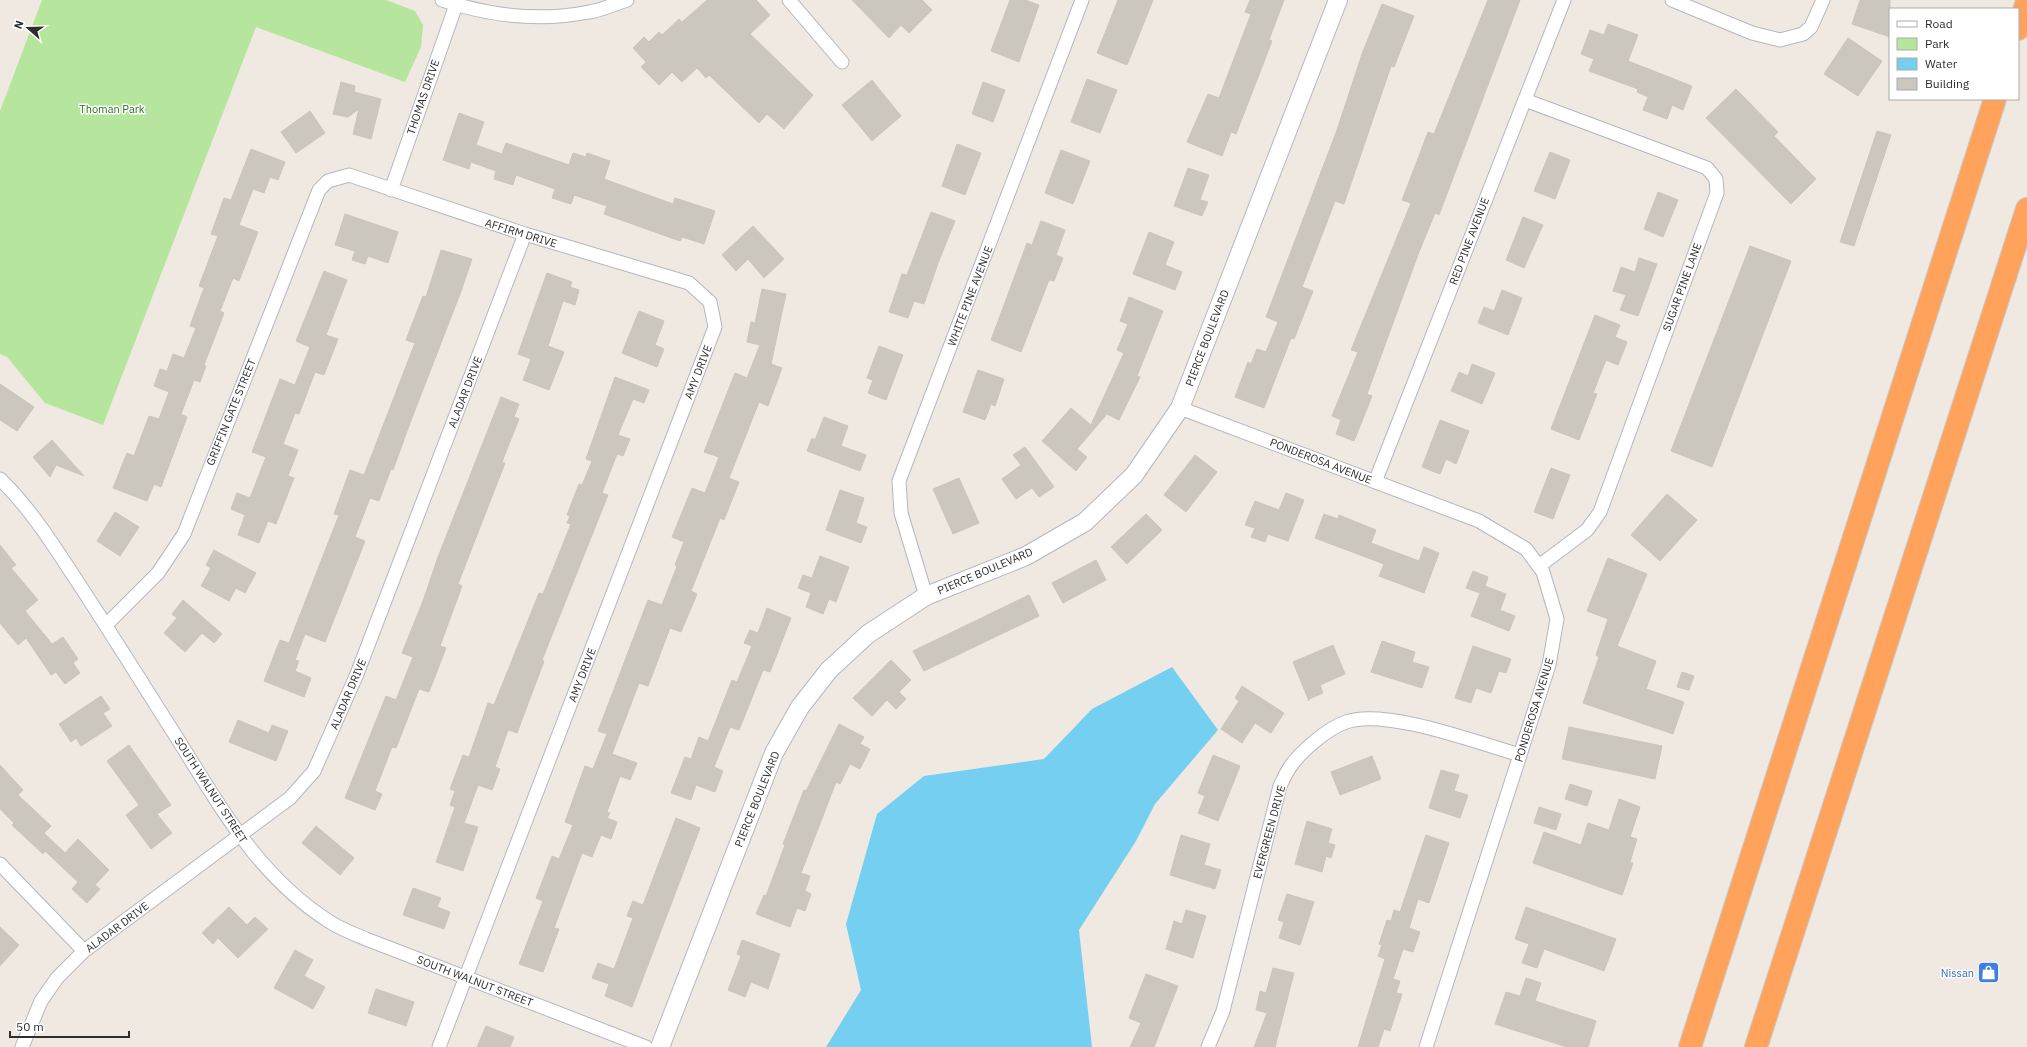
<svg xmlns="http://www.w3.org/2000/svg" width="2027" height="1047" font-family="'IBM Plex Sans',sans-serif">
<style>
.green{fill:#b6e59e}
.water{fill:#75cff0}
.building{fill:#cbc7bf;stroke:#cbc5ba}
.lines{fill:none;stroke-linecap:round;stroke-linejoin:round}
.street-casing{stroke:#b4b7c1;stroke-width:15}
.secondary-casing{stroke:#b4b7c1;stroke-width:20}
.highway-casing{stroke:#c9c9c9;stroke-width:24}
.street{stroke:#fff;stroke-width:13}
.secondary{stroke:#fff;stroke-width:18}
.highway{stroke:#ffa35c;stroke-width:22}
.labels{text-anchor:middle;stroke-width:3;stroke-linejoin:round;paint-order:stroke}
.street-label{font-size:11px;fill:#2e2e2e;stroke:#fff}
.park-label{font-size:11px;fill:#2c6e1b;stroke:#fff}
.shop-label{font-size:11px;fill:#366cbe;stroke:#fff;text-anchor:end}
</style>
<rect width="100%" height="100%" fill="#efe9e1"/>
<path class="green" d="M42,0H386L415,11L423,25L421,47L405,82L256,27L103,425L45,403L7,357L0,354V111Z"/>
<path class="water" d="M1172,667L1218,730L1155,804L1136,841L1079,930L1092,1047H826L861,990L846,924L877,814L924,776L1044,759L1092,709Z"/>
<path class="building" d="M707,0H756L770,15L750,34L813,95L784,129L767,114L759,123L709,75L706,78L697,68L682,82L672,72L659,85L641,67L646,62L633,48L644,37L649,42L659,32L662,35L679,19L682,22Z
M852,0H922L932,10L909,33L901,25L889,38Z
M1010,0H1025L1039,5L1019,62L991,51Z
M1118,0H1153L1127,65L1097,53Z
M1250,0H1284L1269,40L1272,41L1236,134L1231,132L1222,156L1187,142L1208,94L1219,98L1251,14L1245,12Z
M1488,0H1520L1439,215L1435,213L1419,252L1367,394L1372,396L1354,441L1336,434L1341,420L1332,416L1358,352L1351,350L1411,203L1402,200L1419,156L1428,132L1434,134Z
M1860,0H1890V37L1852,24Z
M1382,4L1414,16L1394,67L1391,66L1344,204L1335,201L1302,287L1313,291L1294,339L1291,338L1264,408L1235,397L1248,362L1251,364L1257,349L1266,352L1278,322L1266,317L1337,130L1362,54Z
M1608,24L1638,35L1628,61L1692,86L1683,110L1672,105L1667,119L1643,110L1648,97L1637,92L1638,89L1589,71L1594,59L1581,54L1590,30L1604,35Z
M1848,38L1882,61L1858,96L1824,74Z
M1087,79L1117,90L1100,133L1071,122Z
M872,80L901,116L872,141L842,105Z
M341,82L355,86L354,92L381,99L371,139L353,134L359,109L348,117L333,114Z
M983,82L1005,90L993,122L972,114Z
M1736,89L1778,132L1774,136L1816,179L1791,204L1706,118Z
M310,111L325,133L296,153L281,132Z
M459,113L484,122L476,145L502,154L506,143L569,165L573,153L586,157L587,153L610,161L604,179L673,204L675,198L715,211L704,244L682,237L680,241L604,214L607,206L574,195L571,204L552,198L555,189L516,175L513,185L494,179L496,171L471,162L469,169L443,160Z
M1877,131L1891,135L1854,246L1840,242Z
M957,144L981,153L965,195L942,186Z
M251,149L285,162L278,180L270,177L264,193L253,189L239,225L258,232L239,281L233,278L220,311L224,313L204,365L206,366L200,382L194,380L181,414L187,417L161,487L154,484L147,501L113,488L127,453L134,456L149,416L159,419L169,392L154,386L160,369L167,371L173,354L184,358L196,328L190,326L204,288L199,286L218,236L211,234L224,198L231,200Z
M1061,150L1090,161L1073,204L1045,193Z
M1550,152L1570,160L1555,199L1534,191Z
M1188,168L1209,175L1200,200L1208,202L1202,216L1174,206Z
M1658,192L1678,200L1663,237L1644,229Z
M931,212L955,221L938,263L924,304L914,301L908,318L889,312L902,274L907,275Z
M345,214L398,232L388,263L368,256L365,264L352,260L355,251L335,245Z
M1523,217L1543,225L1524,268L1506,260Z
M1041,221L1065,230L1056,255L1063,258L1054,281L1049,280L1021,352L991,340L1027,243L1032,245Z
M753,226L784,259L764,278L748,259L736,271L722,255Z
M1149,232L1174,242L1165,265L1182,272L1175,290L1133,274Z
M1750,246L1791,261L1712,467L1671,451Z
M441,250L472,259L460,294L410,423L393,470L391,469L379,501L370,498L355,537L365,541L325,642L305,634L295,660L299,661L295,671L311,678L304,697L264,681L280,640L289,643L339,515L334,514L350,470L364,475L415,343L406,340L423,296L426,297Z
M1639,258L1657,264L1638,316L1620,310L1626,295L1613,291L1621,267L1635,272Z
M324,271L347,280L326,335L338,339L324,375L315,372L299,414L295,413L283,444L298,450L288,476L294,478L276,524L268,521L259,543L238,535L245,515L231,509L237,493L250,498L266,457L252,452L280,379L295,385L310,347L296,341Z
M547,273L572,282L570,287L579,290L575,305L563,301L548,346L564,352L549,390L523,380L531,359L518,354Z
M762,289L786,294L771,364L782,368L768,406L759,402L729,478L739,482L724,520L720,518L691,591L697,594L681,632L670,628L648,686L639,683L612,754L637,763L630,780L620,776L607,812L610,813L607,818L617,822L611,839L601,835L592,857L582,853L554,928L559,929L543,972L519,964L543,901L536,898L552,856L559,859L573,825L565,822L585,766L593,769L607,734L598,731L648,600L662,605L677,566L675,565L684,542L672,537L692,488L705,493L719,457L704,452L735,373L747,378L760,345L747,342L751,322L755,323Z
M1502,290L1522,298L1508,335L1478,323L1484,307L1494,311Z
M1129,297L1163,311L1137,376L1140,377L1119,420L1107,414L1077,449L1087,457L1076,471L1042,441L1071,408L1091,425L1124,353L1117,350L1128,324L1120,321Z
M639,311L664,321L655,345L664,349L657,367L622,353Z
M1595,315L1620,325L1615,337L1627,342L1618,365L1606,360L1593,393L1597,394L1579,440L1551,429Z
M879,346L903,355L886,400L868,393L873,380L867,378Z
M1472,364L1495,373L1482,404L1451,391L1459,372L1468,376Z
M978,370L1004,379L995,406L991,404L985,420L963,412Z
M615,377L649,390L644,403L633,399L618,435L630,439L623,456L617,454L602,493L608,495L542,660L544,661L517,733L508,730L495,767L500,769L492,790L478,785L464,823L478,827L463,871L436,862L455,807L450,805L455,791L450,789L463,755L469,757L488,703L494,705L539,593L543,594L571,524L567,523L570,516L567,515L579,484L582,485L592,461L586,459Z
M0,384L34,407L17,431L0,420Z
M501,397L519,404L514,417L519,419L502,462L505,463L458,584L462,586L440,646L446,648L429,692L419,689L396,748L392,747L375,791L382,794L375,810L345,798L386,696L396,700L413,657L402,653L423,601L438,557Z
M824,417L848,426L841,446L866,455L860,471L807,451L812,438L815,440Z
M1440,420L1469,431L1456,464L1446,459L1440,474L1422,467Z
M52,440L84,476L56,465L50,477L33,457Z
M1025,447L1054,487L1039,497L1032,488L1016,499L1002,479L1021,465L1013,455Z
M1195,455L1217,472L1186,512L1164,495Z
M1551,468L1570,475L1553,519L1534,512Z
M959,478L979,523L953,534L933,489Z
M840,490L864,498L856,523L867,527L861,543L826,530Z
M1286,493L1304,500L1288,541L1268,534L1265,542L1251,537L1255,528L1245,525L1255,501L1279,510Z
M1667,494L1697,520L1660,561L1631,535Z
M115,512L139,527L120,556L97,541Z
M1146,514L1162,530L1127,564L1111,547Z
M1324,514L1338,519L1339,515L1376,530L1371,543L1419,561L1424,547L1439,553L1424,593L1379,576L1384,564L1315,538Z
M0,545L16,565L11,568L38,600L25,611L52,644L63,637L78,659L73,663L80,673L65,684L56,672L51,675L26,638L18,645L0,623Z
M214,550L256,573L245,593L236,588L229,601L201,586L211,568L206,565Z
M820,556L849,567L836,602L829,599L823,614L806,607L811,593L798,588L803,575L812,578Z
M1608,558L1647,574L1617,646L1656,661L1646,689L1684,702L1673,734L1583,703L1599,657L1596,655L1608,619L1587,611Z
M1096,560L1106,580L1063,603L1052,583Z
M1473,571L1488,577L1485,586L1506,594L1500,610L1515,616L1509,631L1471,616L1480,593L1466,588Z
M1029,595L1039,616L924,671L913,651Z
M183,600L222,634L214,643L202,633L185,652L164,633L177,618L172,614Z
M767,608L791,618L770,672L763,670L739,730L730,727L714,767L723,771L715,792L696,785L691,800L671,793L685,757L691,759L699,737L708,741L732,680L737,682L752,646L744,643L750,630L758,633Z
M1382,641L1415,652L1412,662L1429,667L1422,688L1371,672Z
M1333,645L1345,674L1320,685L1323,693L1309,699V701L1293,662Z
M1473,646L1511,659L1506,673L1499,671L1491,693L1476,688L1471,703L1455,698Z
M891,660L911,680L899,692L906,699L896,709L887,700L872,716L853,698Z
M1682,672L1694,676L1689,690L1677,687Z
M1242,686L1284,713L1271,733L1255,723L1242,743L1221,729L1239,701L1235,698Z
M101,696L110,709L103,713L112,726L81,746L76,738L71,742L59,724Z
M238,720L269,733L272,725L288,731L276,761L229,742Z
M839,724L864,737L860,744L870,749L860,769L850,764L840,784L836,782L801,873L810,876L805,891L811,894L805,911L797,908L790,927L756,914L764,895L766,896L785,845L783,844L804,790L806,791Z
M1569,727L1662,746L1655,779L1562,759Z
M129,745L171,805L157,814L172,833L151,849L126,815L139,805L107,761Z
M1213,755L1240,766L1218,821L1198,813L1205,796L1198,793Z
M1372,756L1381,779L1340,795L1331,772Z
M0,765L23,790L18,795L51,826L44,833L65,853L78,839L109,870L95,885L100,889L87,903L72,889L78,882L45,851L43,854L12,825L14,823L0,809Z
M1441,770L1459,775L1454,791L1468,795L1460,818L1429,808Z
M1570,784L1592,791L1587,806L1565,799Z
M1619,799L1640,807L1630,837L1637,839L1630,862L1633,863L1622,895L1533,863L1544,832L1581,845L1588,823L1609,830Z
M1539,807L1561,814L1556,830L1534,823Z
M676,818L700,828L632,1007L605,996L609,984L592,978L598,963L614,969L633,918L627,916L633,901L643,905Z
M1307,821L1332,829L1328,843L1335,845L1331,858L1326,856L1322,872L1295,864Z
M316,826L354,858L340,875L302,843Z
M1181,835L1210,844L1204,865L1221,870L1215,889L1170,875Z
M1426,835L1449,843L1429,903L1418,899L1409,928L1420,932L1413,952L1403,949L1393,979L1400,981L1396,993L1402,994L1390,1031L1384,1029L1378,1047H1358L1385,959L1378,956L1382,945L1379,944L1387,920L1391,921L1394,910L1400,912Z
M413,888L441,898L437,907L450,912L444,929L403,915Z
M1287,894L1314,902L1300,945L1279,938L1284,922L1278,920Z
M229,907L247,925L255,917L268,929L238,958L218,938L213,944L202,933Z
M1526,907L1616,939L1604,971L1544,949L1537,968L1522,963L1529,944L1515,939Z
M1186,910L1206,916L1193,958L1166,949L1174,921L1182,924Z
M0,927L19,945L0,966Z
M742,940L780,954L768,989L751,982L745,997L728,990L741,956L737,954Z
M295,950L313,960L304,976L325,987L313,1009L274,988Z
M1273,968L1294,973L1275,1047H1254L1267,1013L1256,1010L1260,991L1266,993Z
M1146,974L1178,986L1154,1047H1130L1141,1023L1129,1018Z
M1526,978L1541,983L1535,1001L1596,1021L1588,1047H1567L1495,1024L1506,992L1520,996Z
M376,989L414,1002L406,1026L368,1013Z
M486,1026L514,1037L510,1047H477Z"/>
<g class="lines">
<defs>
<path id="street" d="M442,0C490,16 539,22 589,12C602,10 615,4 627,0
M789,0L842,62
M1672,0L1752,33L1780,40L1803,34L1811,27L1823,0
M1525,100L1707,168L1716,179L1717,193L1600,512L1587,530L1539,566
M391,190L456,5
M1180,408L1479,521L1526,549L1543,572L1557,619L1549,665L1426,1047
M0,479C30,508 52,543 75,578C110,631 143,685 177,738C221,808 259,877 330,922C341,929 354,934 366,939L646,1047
M1375,482L1564,0
M926,596L901,513L899,481L1082,0
M106,625L158,573L184,534L319,190L328,181L349,175L525,234L689,283L710,302L715,327L439,1047
M0,864L84,951
M22,1047L41,1001L57,978L84,951L290,798L314,771L357,674L525,234
M1208,1047L1223,1011L1280,786C1283,780 1286,773 1290,767C1301,751 1328,728 1346,722C1386,708 1478,743 1520,755"/>
<path id="secondary" d="M660,1047L774,753L800,707L829,670L868,634L926,596L1026,556L1085,522L1134,475L1180,408L1338,0"/>
<path id="highway" d="M2018,29L2027,1
M1690,1047L1995,99
M1756,1047L2027,209"/>
</defs>
<use href="#street" class="street-casing"/>
<use href="#secondary" class="secondary-casing"/>
<use href="#highway" class="highway-casing"/>
<use href="#street" class="street"/>
<use href="#secondary" class="secondary"/>
<use href="#highway" class="highway"/>
</g>
<defs>
<symbol id="shop-square" viewBox="-11 -11 22 22"><rect x="-9" y="-9" width="18" height="18" rx="4" fill="#3f7fe0" stroke="#fff"/><path d="M-5-2.5h2.3a2.7 3.5 0 0 1 5.4 0H5L5.5 6h-11ZM-1.5-2.5h3a1.5 2.3 0 0 0-3 0Z" fill="#fff"/></symbol>
</defs>
<g fill-rule="evenodd">
<use href="#shop-square" x="1976" y="960" width="25" height="25"/>
</g>
<g class="labels">
<g class="street-label">
<text transform="translate(423 97) rotate(-71)" y="4">THOMAS DRIVE</text>
<text transform="translate(521 233) rotate(17)" y="4">AFFIRM DRIVE</text>
<text transform="translate(1469 241) rotate(-69)" y="4">RED PINE AVENUE</text>
<text transform="translate(1682 287) rotate(-70)" y="4">SUGAR PINE LANE</text>
<text transform="translate(970 296) rotate(-69)" y="4">WHITE PINE AVENUE</text>
<text transform="translate(1207 338) rotate(-69)" y="4">PIERCE BOULEVARD</text>
<text transform="translate(698 372) rotate(-69)" y="4">AMY DRIVE</text>
<text transform="translate(465 392) rotate(-69)" y="4">ALADAR DRIVE</text>
<text transform="translate(231 412) rotate(-68)" y="4">GRIFFIN GATE STREET</text>
<text transform="translate(1321 461) rotate(21)" y="4">PONDEROSA AVENUE</text>
<text transform="translate(985 571) rotate(-23)" y="4">PIERCE BOULEVARD</text>
<text transform="translate(582 675) rotate(-69)" y="4">AMY DRIVE</text>
<text transform="translate(348 694) rotate(-67)" y="4">ALADAR DRIVE</text>
<text transform="translate(1534 710) rotate(-73)" y="4">PONDEROSA AVENUE</text>
<text transform="translate(211 790) rotate(57)" y="4">SOUTH WALNUT STREET</text>
<text transform="translate(757 799) rotate(-68)" y="4">PIERCE BOULEVARD</text>
<text transform="translate(1269 832) rotate(-75)" y="4">EVERGREEN DRIVE</text>
<text transform="translate(117 927) rotate(-37)" y="4">ALADAR DRIVE</text>
<text transform="translate(475 981) rotate(21)" y="4">SOUTH WALNUT STREET</text>
</g>
<g class="park-label">
<text x="112" y="113">Thoman Park</text>
</g>
<g class="shop-label">
<text x="1974" y="977">Nissan</text>
</g>
</g>
<rect x="1889" y="8" width="130" height="92" fill="#ffffff" stroke="#ababab"/>
<rect x="1897" y="21" width="20" height="6" fill="#ffffff" stroke="#ababab"/>
<text x="1925" y="28" font-size="12" fill="#2e2e2e">Road</text>
<rect x="1897" y="38" width="20" height="12" fill="#b6e59e" stroke="#ababab"/>
<text x="1925" y="48" font-size="12" fill="#2e2e2e">Park</text>
<rect x="1897" y="58" width="20" height="12" fill="#75cff0" stroke="#ababab"/>
<text x="1925" y="68" font-size="12" fill="#2e2e2e">Water</text>
<rect x="1897" y="78" width="20" height="12" fill="#cbc7bf" stroke="#ababab"/>
<text x="1925" y="88" font-size="12" fill="#2e2e2e">Building</text>
<g transform="translate(28 28) rotate(290)" stroke="#ffffff" stroke-width="3" paint-order="stroke">
<path d="M0-3L7 15L0 10L-7 15Z" fill="#2e2e2e"/>
<text y="-6" font-size="11" font-weight="bold" text-anchor="middle" fill="#2e2e2e">N</text>
</g>
<path d="M10 1031v6h119v-6" fill="none" stroke="#2e2e2e" stroke-width="2"/>
<text x="16" y="1031" font-size="12" fill="#2e2e2e" stroke="#ffffff" stroke-width="3" paint-order="stroke">50 m</text>
</svg>
